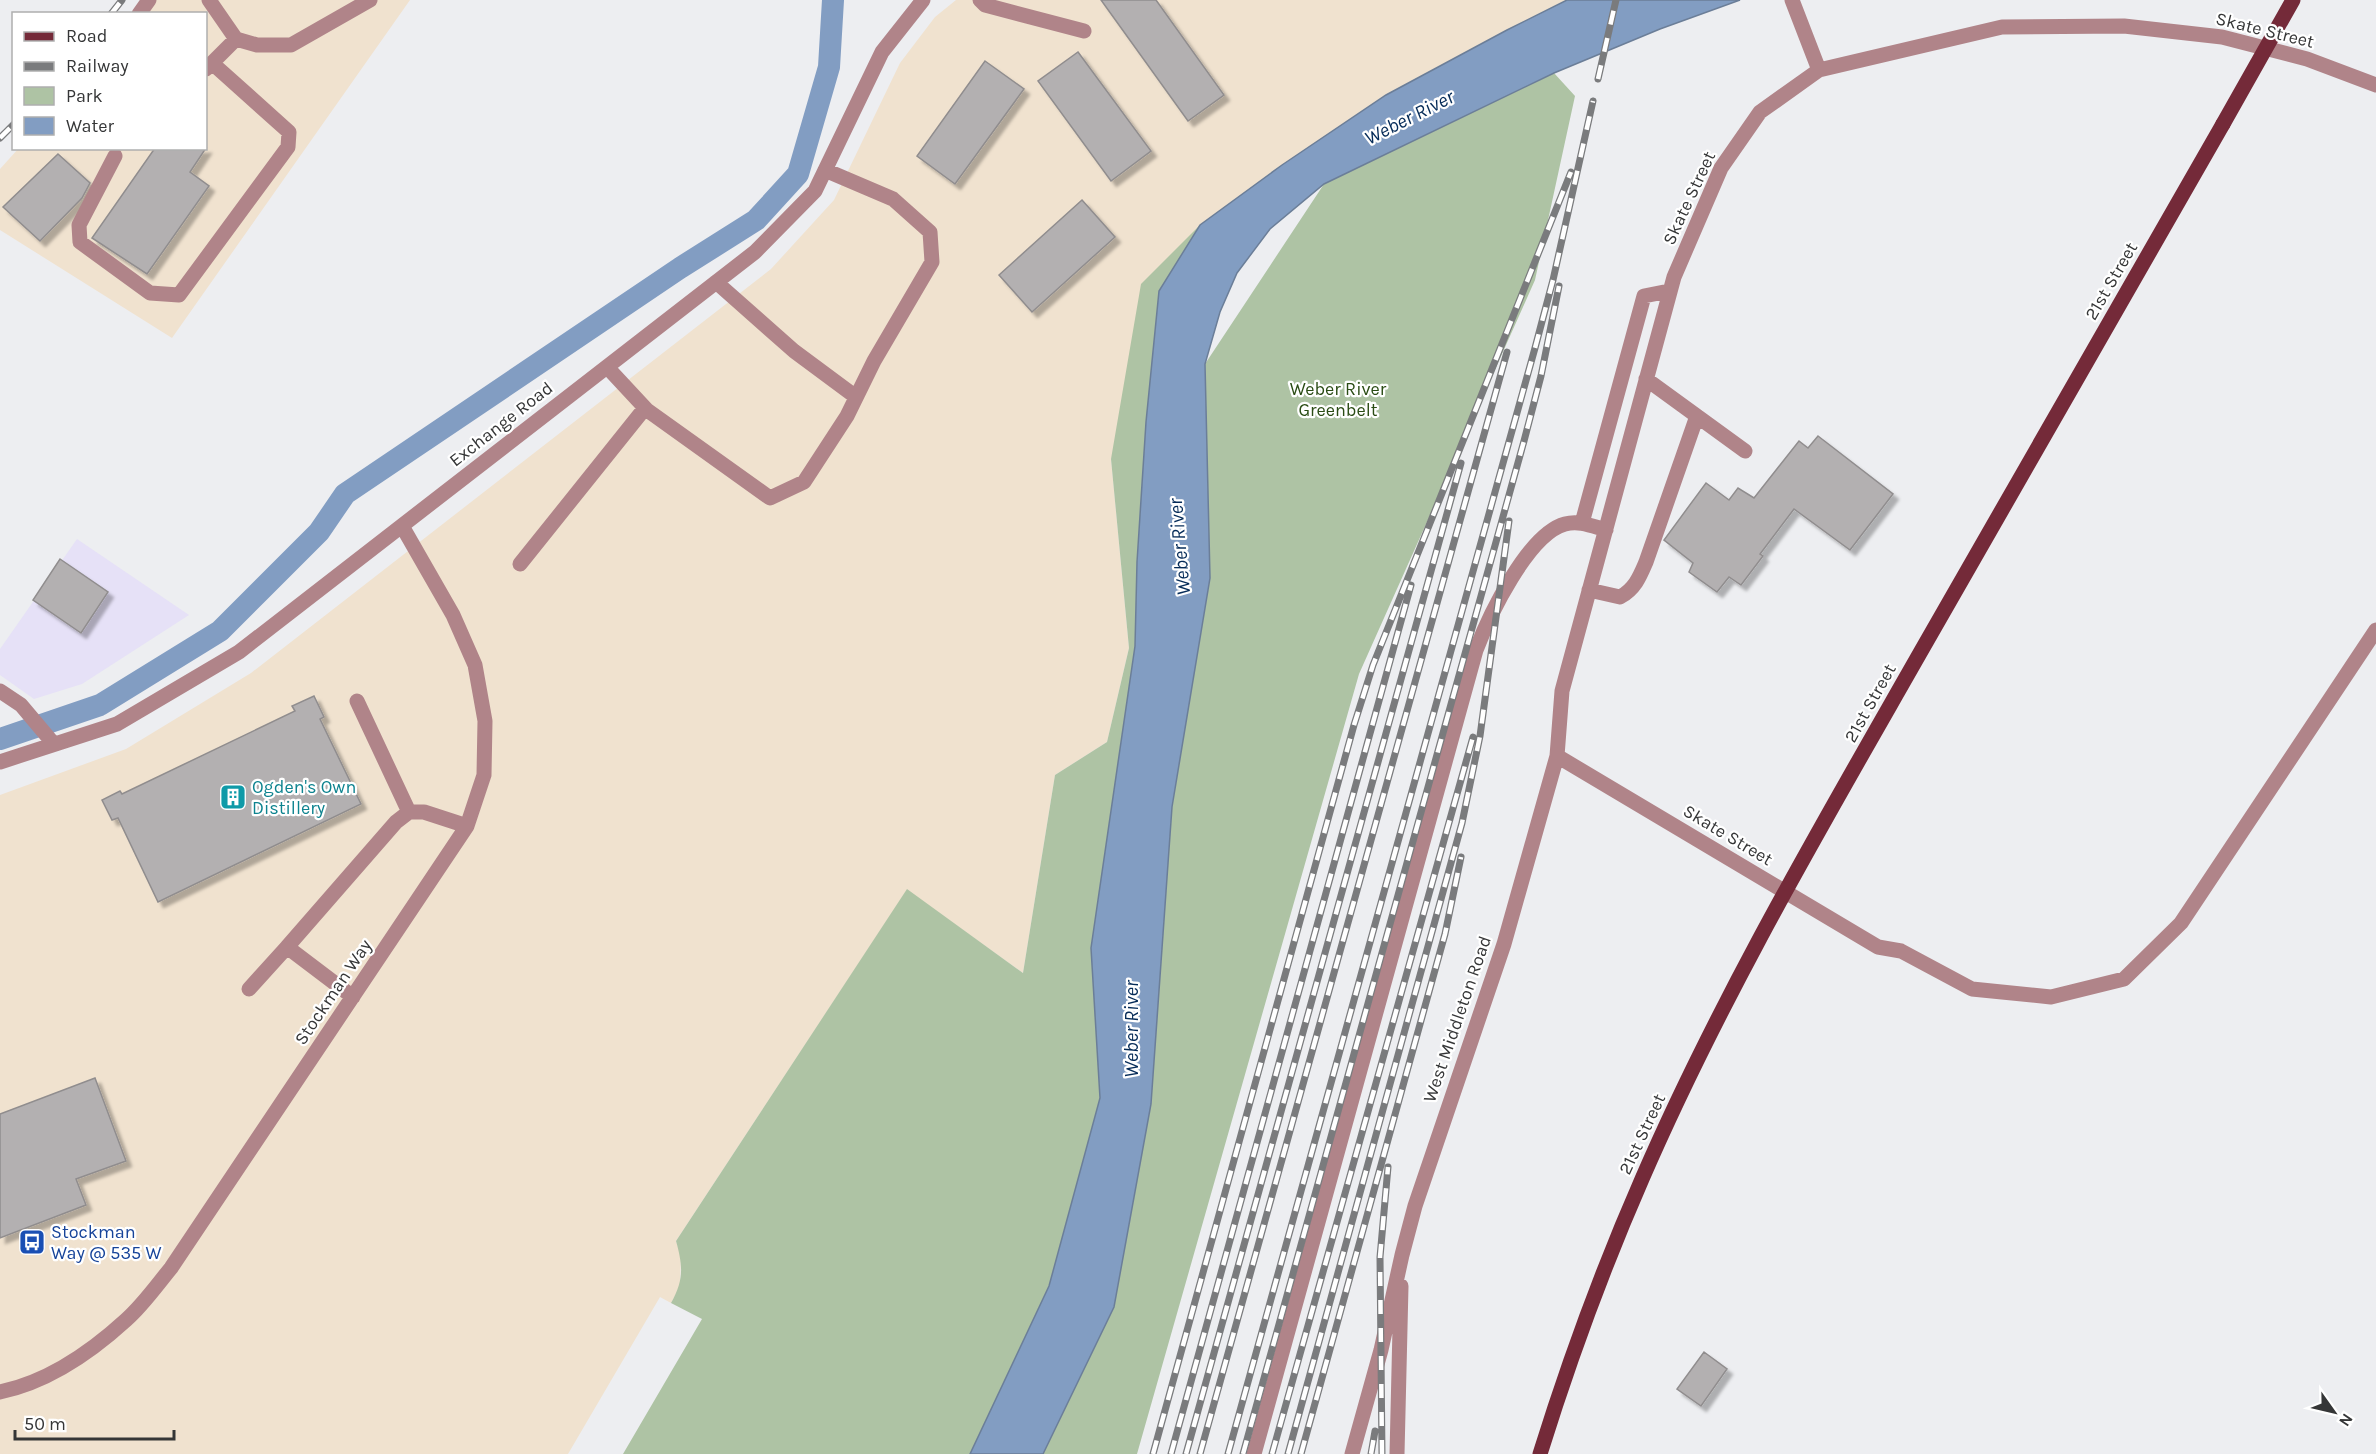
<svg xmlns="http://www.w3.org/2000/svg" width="2376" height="1454" font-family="Karla,sans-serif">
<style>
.commercial{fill:#e6e1f7}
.industrial{fill:#f0e2cf}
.green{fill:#aec3a4}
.water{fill:#829dc2;stroke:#6b7e98;stroke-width:1.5}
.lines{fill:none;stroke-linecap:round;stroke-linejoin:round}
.canal{stroke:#829dc2;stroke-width:22}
.building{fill:#b3b0b1;stroke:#908d8e;stroke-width:1.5;filter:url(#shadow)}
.minor{stroke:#b08489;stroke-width:15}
.major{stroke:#742a39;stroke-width:15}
.rail-casing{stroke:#7a7b7d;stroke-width:7}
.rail{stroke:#fff;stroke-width:4.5;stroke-dasharray:14;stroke-linecap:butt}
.major-bridge{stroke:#742a39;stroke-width:15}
.labels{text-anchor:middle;stroke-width:4.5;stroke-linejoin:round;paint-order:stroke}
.street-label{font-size:18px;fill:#353637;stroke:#fff}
.park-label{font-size:18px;fill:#2a4c14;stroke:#fff}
.culture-label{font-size:18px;fill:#0d838f;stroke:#fff;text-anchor:start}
.transit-label{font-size:18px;fill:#164399;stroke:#fff;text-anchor:start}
.water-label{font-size:20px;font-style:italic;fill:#052b58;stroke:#fff}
</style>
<defs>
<filter id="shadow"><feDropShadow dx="5.5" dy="5.5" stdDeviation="1.5" flood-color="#0004"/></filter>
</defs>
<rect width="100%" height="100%" fill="#edeef1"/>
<path class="commercial" d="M77,539L189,615L82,684L34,699L0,675V649Z"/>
<path class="industrial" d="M149,0H410L172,338L0,230V169L18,149L206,148V14L137,13Z
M956,0H1567L1507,30L1282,165L1111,459L1129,648L1107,742L1055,775L1023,973L907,890L676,1241L681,1256L680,1287L671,1303L660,1297L568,1454H0V795L126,749L251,673L771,269L834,200L900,63L935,17Z"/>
<path class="green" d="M1554,73L1575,96L1535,280L1359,674L1137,1454H1043L1114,1307L1151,1104L1172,807L1210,578L1205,364L1324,184Z
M1200,225L1159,291L1146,422L1137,562L1135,646L1091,948L1100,1098L1049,1286L970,1454H623L702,1319L671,1303C684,1280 683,1266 676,1241L907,889L1023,973L1055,775L1107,742L1129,648L1111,459L1141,284Z"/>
<path class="water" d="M1567,0H1740L1660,29L1554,73L1324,184L1270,229L1237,273L1220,312L1205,364L1210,578L1172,807L1151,1104L1114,1307L1043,1454H970L1049,1286L1100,1098L1091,948L1135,646L1137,562L1146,422L1159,291L1200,225L1282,165L1386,95L1507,30Z"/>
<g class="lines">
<path class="canal" d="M0,739L100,705L220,631L319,532L345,494L680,268L756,220L798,174L829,67L833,0"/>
</g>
<path class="building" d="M1101,0H1156L1224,95L1188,121Z
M1078,52L1151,151L1111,181L1038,81Z
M985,61L1024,89L955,184L917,156Z
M155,148H206L190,172L209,186L147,274L92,238Z
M58,154L90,183L82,198L40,241L3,207Z
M1082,200L1115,237L1032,312L999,275Z
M1818,436L1893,494L1850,550L1794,509L1760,554L1763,556L1741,585L1729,577L1717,592L1689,572L1693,563L1664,540L1706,483L1729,500L1738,488L1754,498L1799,441L1808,448Z
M60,559L108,592L81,633L33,600Z
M314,696L324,717L320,719L361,804L158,902L118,818L112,820L102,800L120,791L122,794L295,711L292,706Z
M95,1078L126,1161L76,1179L86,1205L0,1238V1114Z
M1704,1352L1727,1369L1701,1406L1677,1389Z"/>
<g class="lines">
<path class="minor" d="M980,0L985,5L1084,31
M1792,0L1819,70
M139,14L149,0
M236,39L257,45H291L370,0
M206,69L236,39L209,0
M115,156L79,225L80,242L150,293L179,295L288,147L289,132L212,63
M716,282L794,351L856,397
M607,367L647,410L770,498L804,482L847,416L874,361L932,262L930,232L893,199L825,170
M1646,379L1745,451
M1582,523L1644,296L1669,291
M520,564L645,408
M1589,590L1620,597C1635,589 1640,576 1646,562L1697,416
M0,691L21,705L53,743
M357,701L409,812
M1557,756L1878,947L1901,951L1972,989L2051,997L2124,979L2181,923L2376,630
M0,762L117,724L239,652L755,252L815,191L882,52L923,0
M249,989L287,947
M353,997L287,947L396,822L409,812H424L467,826
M0,1392C48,1382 91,1352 126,1320C143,1305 157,1285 171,1268L467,826L484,775L485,721L475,665L453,615L402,526
M1254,1454L1476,650C1489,616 1528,534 1565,524C1579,520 1592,526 1606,530
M1352,1454L1381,1350L1402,1255L1415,1206L1504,944L1557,756L1562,691L1674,277L1721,168L1760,112L1819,70L2002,27L2124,26L2222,37L2307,59L2376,85
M1397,1454L1401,1286"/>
<path class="major" d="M1540,1454C1569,1361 1603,1268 1642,1179C1721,997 1822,825 1920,653C2021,477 2122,300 2223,124"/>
<defs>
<path id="rail" d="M111,14L122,0
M1598,79L1616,0
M0,138L14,124
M1153,1454L1354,725L1373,665L1571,172
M1171,1454L1411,585
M1186,1454L1461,463
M1200,1454L1507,352
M1228,1454L1535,348L1553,280L1593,101
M1243,1454L1524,441L1541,376L1559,286
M1272,1454L1473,737
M1288,1454L1462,823L1480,736L1509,521
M1301,1454L1445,934L1461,857
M1371,1454L1375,1431
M1382,1454L1380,1257L1388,1167"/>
</defs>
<use href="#rail" class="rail-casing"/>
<use href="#rail" class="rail"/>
<path class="major-bridge" d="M2223,124L2293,0"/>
</g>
<defs>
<symbol id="building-square" viewBox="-11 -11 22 22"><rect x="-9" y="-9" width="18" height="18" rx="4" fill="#0f9aa8" stroke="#fff"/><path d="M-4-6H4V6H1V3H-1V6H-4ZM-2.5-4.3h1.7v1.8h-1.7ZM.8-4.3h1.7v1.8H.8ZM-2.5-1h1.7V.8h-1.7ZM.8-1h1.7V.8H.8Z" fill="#fff"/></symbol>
<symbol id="bus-square" viewBox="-11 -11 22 22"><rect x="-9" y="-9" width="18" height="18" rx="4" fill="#1a4fb4" stroke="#fff"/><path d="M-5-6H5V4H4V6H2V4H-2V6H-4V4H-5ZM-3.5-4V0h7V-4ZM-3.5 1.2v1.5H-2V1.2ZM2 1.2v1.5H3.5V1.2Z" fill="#fff"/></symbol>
</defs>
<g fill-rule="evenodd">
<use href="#building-square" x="218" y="782" width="30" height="30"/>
<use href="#bus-square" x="17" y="1227" width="30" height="30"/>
</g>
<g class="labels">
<g class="street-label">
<text transform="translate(2265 30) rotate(14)" y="6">Skate Street</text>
<text transform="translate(1689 198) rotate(-65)" y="6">Skate Street</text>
<text transform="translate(2111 281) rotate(-60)" y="6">21st Street</text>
<text transform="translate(501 424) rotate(-38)" y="6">Exchange Road</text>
<text transform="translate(1870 703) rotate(-61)" y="6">21st Street</text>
<text transform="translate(1728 835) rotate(31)" y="6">Skate Street</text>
<text transform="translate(333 992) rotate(-56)" y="6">Stockman Way</text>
<text transform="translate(1457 1019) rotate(-71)" y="6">West Middleton Road</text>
<text transform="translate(1642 1134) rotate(-65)" y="6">21st Street</text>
</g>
<g class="park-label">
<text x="1338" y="395">Weber River<tspan x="1338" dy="21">Greenbelt</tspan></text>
</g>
<g class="culture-label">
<text x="252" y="793">Ogden's Own<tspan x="252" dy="21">Distillery</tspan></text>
</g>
<g class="transit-label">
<text x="51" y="1238">Stockman<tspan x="51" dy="21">Way @ 535 W</tspan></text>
</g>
<g class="water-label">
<text transform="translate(1409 117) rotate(-27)" y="7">Weber River</text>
<text transform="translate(1179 547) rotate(-95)" y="7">Weber River</text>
<text transform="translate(1131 1029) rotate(-90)" y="7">Weber River</text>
</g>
</g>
<rect x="12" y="12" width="195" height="138" fill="#ffffff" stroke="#aeafaf" stroke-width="1.5"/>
<rect x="24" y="32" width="30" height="9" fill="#742a39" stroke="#aeafaf" stroke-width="1.5"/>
<text x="66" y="42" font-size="18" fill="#353637">Road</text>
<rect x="24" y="62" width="30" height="9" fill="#7a7b7d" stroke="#aeafaf" stroke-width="1.5"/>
<text x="66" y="72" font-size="18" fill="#353637">Railway</text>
<rect x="24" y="87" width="30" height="18" fill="#aec3a4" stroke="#aeafaf" stroke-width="1.5"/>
<text x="66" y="102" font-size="18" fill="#353637">Park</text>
<rect x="24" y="117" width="30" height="18" fill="#829dc2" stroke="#aeafaf" stroke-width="1.5"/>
<text x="66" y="132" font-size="18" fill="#353637">Water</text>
<g transform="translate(2334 1412) rotate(124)" stroke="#ffffff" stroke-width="4.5" paint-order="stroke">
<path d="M0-4.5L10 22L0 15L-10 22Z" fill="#353637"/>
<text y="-9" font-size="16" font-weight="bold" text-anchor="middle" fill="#353637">N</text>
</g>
<path d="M15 1430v9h159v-9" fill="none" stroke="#353637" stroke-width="3"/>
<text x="24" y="1430" font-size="18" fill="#353637" stroke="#ffffff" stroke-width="4.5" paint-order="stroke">50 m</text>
</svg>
